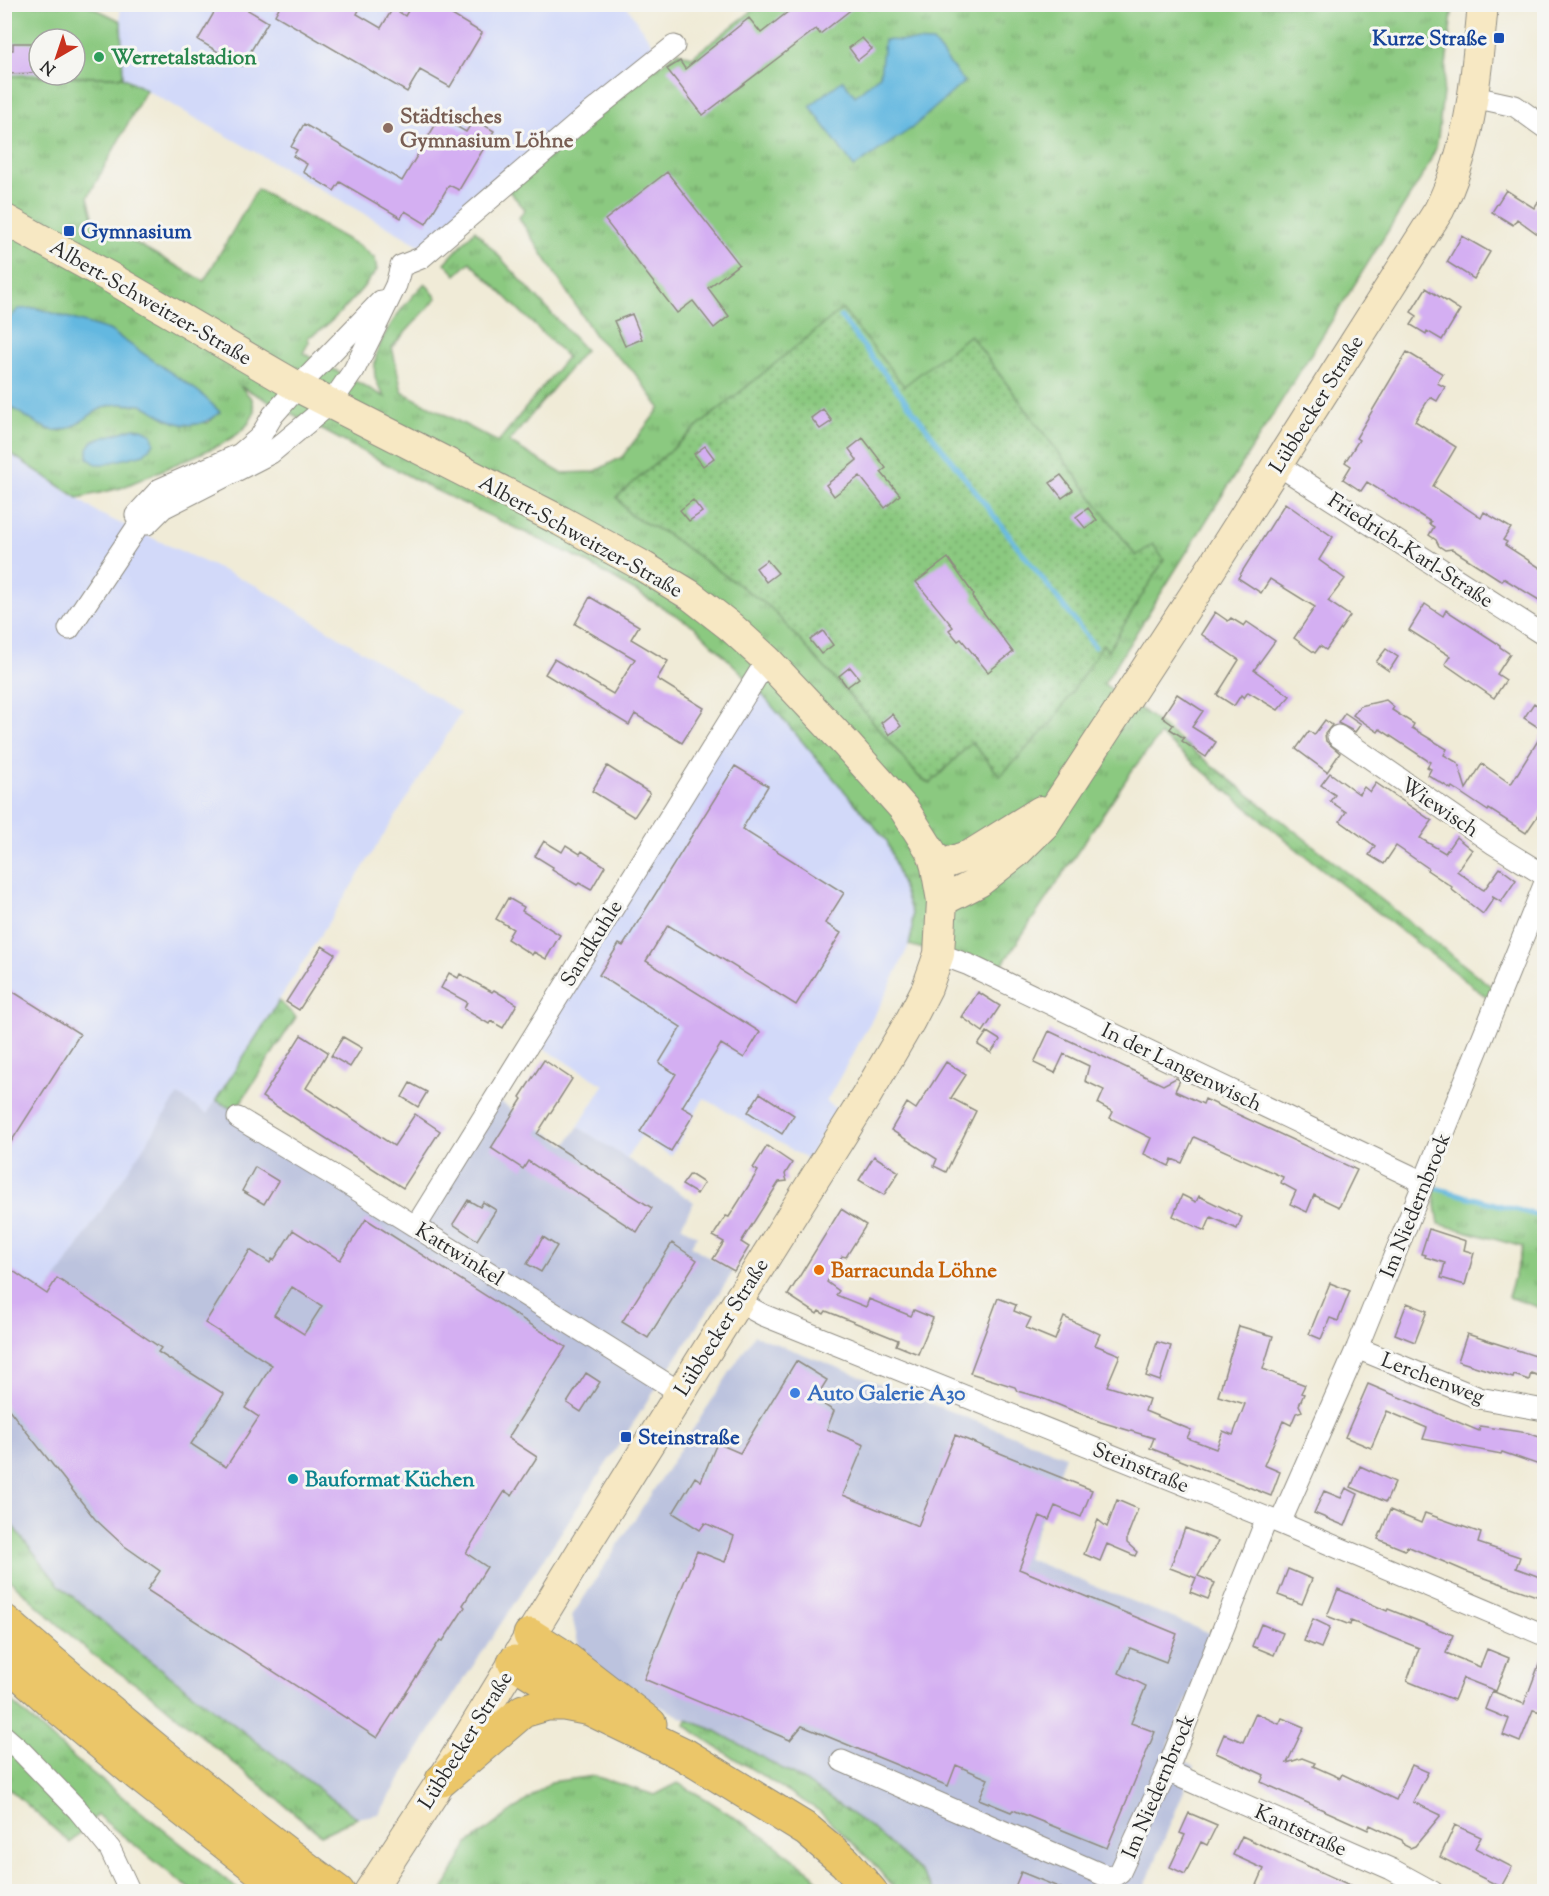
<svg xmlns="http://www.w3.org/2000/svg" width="1549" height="1896" font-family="'Sorts Mill Goudy',serif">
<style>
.built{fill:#d2d9f9}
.industrial{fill:#bcc3de}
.grass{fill:url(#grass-tufts);stroke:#5b7a56;stroke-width:1.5;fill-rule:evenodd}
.park{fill:url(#park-dots);stroke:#5b7a56;stroke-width:1.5}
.pitch{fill:#8bc980;stroke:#5b7a56;stroke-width:1.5;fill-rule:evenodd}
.water{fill:#64b8e0;stroke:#487286;stroke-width:1.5}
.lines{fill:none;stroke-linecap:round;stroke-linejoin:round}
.stream{stroke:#64b8e0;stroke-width:5}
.building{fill:#d4aff2;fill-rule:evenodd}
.street-casing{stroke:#8e8b81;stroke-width:23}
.secondary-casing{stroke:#8e8b81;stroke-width:32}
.highway-casing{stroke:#8e8b81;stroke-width:35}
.street{stroke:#fff;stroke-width:21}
.secondary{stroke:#f7e8c3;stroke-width:30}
.highway{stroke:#ebc669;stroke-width:33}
.transit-dot{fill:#1a4fb4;stroke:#f6f6f2;stroke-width:2}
.leisure-dot{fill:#2e9e5b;stroke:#f6f6f2;stroke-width:2}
.education-dot{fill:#8d6e63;stroke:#f6f6f2;stroke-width:2}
.food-dot{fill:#e8710a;stroke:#f6f6f2;stroke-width:2}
.shop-dot{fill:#3f7fe0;stroke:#f6f6f2;stroke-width:2}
.culture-dot{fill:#0f9aa8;stroke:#f6f6f2;stroke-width:2}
.labels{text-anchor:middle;stroke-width:6;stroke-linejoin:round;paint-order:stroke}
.transit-label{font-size:21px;font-weight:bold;fill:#164399;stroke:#f6f6f2;text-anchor:start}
.leisure-label{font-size:21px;font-weight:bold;fill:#27864d;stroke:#f6f6f2;text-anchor:start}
.education-label{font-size:21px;font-weight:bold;fill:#785e54;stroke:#f6f6f2;text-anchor:start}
.street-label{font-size:21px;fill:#2b2b2b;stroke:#f6f6f2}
.food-label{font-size:21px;font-weight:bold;fill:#c56008;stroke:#f6f6f2;text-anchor:start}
.shop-label{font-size:21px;font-weight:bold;fill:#366cbe;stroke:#f6f6f2;text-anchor:start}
.culture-label{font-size:21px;font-weight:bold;fill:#0d838f;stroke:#f6f6f2;text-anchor:start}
</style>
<defs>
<pattern id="grass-tufts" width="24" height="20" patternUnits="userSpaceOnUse" patternTransform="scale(1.5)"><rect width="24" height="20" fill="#8bc980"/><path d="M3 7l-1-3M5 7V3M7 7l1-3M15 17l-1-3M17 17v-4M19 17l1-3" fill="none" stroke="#72a369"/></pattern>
<pattern id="park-dots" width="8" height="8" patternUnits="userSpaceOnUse" patternTransform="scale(1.5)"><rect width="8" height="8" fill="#8bc980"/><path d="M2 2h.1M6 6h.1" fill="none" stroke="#72a369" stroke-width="1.8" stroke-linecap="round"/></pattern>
</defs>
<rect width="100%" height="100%" fill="#f6f6f2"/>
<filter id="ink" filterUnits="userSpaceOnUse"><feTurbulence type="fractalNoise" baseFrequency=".0167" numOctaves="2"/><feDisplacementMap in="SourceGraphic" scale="12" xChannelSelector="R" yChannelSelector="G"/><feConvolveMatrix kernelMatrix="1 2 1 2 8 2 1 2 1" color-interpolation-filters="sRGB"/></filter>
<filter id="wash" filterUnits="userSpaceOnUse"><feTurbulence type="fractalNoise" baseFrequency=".008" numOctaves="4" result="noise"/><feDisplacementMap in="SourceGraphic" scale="24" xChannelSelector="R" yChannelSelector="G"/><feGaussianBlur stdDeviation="1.35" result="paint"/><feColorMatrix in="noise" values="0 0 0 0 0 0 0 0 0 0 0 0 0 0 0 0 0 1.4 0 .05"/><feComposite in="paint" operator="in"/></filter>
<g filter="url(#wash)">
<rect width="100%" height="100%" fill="#f0ebd7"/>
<path class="built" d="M114,5H626L659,54L421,246L123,77L120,8Z
M5,450L100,514L259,587L461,713L207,1114L178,1096L5,1356Z
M754,685L887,841L912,914V932L909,945L885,996L826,1102L837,1109L807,1159L704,1098L671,1156L641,1136L626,1159L578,1127L604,1085L535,1043Z"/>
<path class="industrial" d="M178,1095L207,1114L216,1100L417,1232L499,1101L566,1145L578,1127L694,1202L681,1226L697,1236L691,1246L733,1272L432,1728L379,1814L357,1818L141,1654L58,1584L5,1515V1356Z
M754,1335L1065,1456L1026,1558L1214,1635L1165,1754L1194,1766L1143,1891L934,1892L920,1871L806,1782L714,1730L687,1720L642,1697L581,1656L572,1616Z"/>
<path class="grass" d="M760,5H1456L1452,13L1438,137L1436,148L1425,172L1104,684L1142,710L1493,988L1489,999L1299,851L1160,735L1133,769L996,974L973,963L909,945L912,932V914L887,841L754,685L694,626L581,559L433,489L240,386L252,399L255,412L248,424L238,434L222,444L121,488L78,498L5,450V403L49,430L62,431L75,425L94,411L115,404L143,405L167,419L208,423L220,412L199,392L109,330L8,319L5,324V76L123,77L146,90L88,197L94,220L204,281L257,189L361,247L375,259L377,270C363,289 330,328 308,337L309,342L303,353L385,397C381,390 376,384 375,376C370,344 404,304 425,283L437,298L392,347L402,392L498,442L567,357L470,262L456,275L445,263L475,230L585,350L509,442L561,473L594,472L622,457L660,408L634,372L596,337L519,218L525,209L499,180L678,52L692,57ZM842,310L904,387L970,335L1136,556L1108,650L1103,644L973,741L930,783L919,777L870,718L770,607L665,533L631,516L617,497L701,424Z
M279,1001L296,1017L235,1111L216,1100Z
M1433,1186L1544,1216V1309L1508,1297L1523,1247L1439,1224Z
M4,1515L58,1584L141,1654L357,1818L321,1835L153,1696L89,1652L5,1576Z
M4,1695L75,1759L240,1891H192L97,1815L70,1843L5,1785Z
M687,1720L714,1730L806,1782L873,1829L920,1871L934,1891H896L872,1862L818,1810L714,1746L685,1725Z
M594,1776L655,1795L678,1783L706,1799L765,1837L812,1873L824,1891H443L468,1844L551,1782Z"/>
<path class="park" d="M842,309L904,386L970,335L1136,556L1153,544L1164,560L1108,651L1103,644L1054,720L1000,776L972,742L930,784L919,777L870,718L770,607L665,533L631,516L617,497L701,424Z"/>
<path class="pitch" d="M5,5H88L121,21L123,77L5,76ZM39,39H75V75H39Z"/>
<path class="water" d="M884,40L933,42L964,82L912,128L854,167L810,106L843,80L855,96L880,75Z
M36,308L109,330L199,392L220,412C202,428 183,429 162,416C156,413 148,407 142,405C136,404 129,405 123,404C93,402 79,434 52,430C39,428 17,410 5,403V324L18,309Z
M134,428L142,429L152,434L154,443L144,454L104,464H96L88,458V448L93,441Z"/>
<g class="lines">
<path class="stream" d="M841,317L1095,647
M1435,1188L1544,1217
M4,1524L9,1529"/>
</g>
<g id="blocks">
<path class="building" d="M219,4H238L268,22L242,66L198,40Z
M281,4H362L357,14L381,28L393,8L405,16L412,4H434L482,33L450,87L420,70L407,92L275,15Z
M798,4H858L820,34L816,29L703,115L667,69L680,61L685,69L749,18L761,33Z
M862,38L872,49L858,60L849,48Z
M13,43H39V73L4,74V50H13Z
M440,117L466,132L474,119L494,131L459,190L449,185L426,224L405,211L401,218L340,182L334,191L303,172L307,164L293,156L297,150L291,147L304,124L402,181Z
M667,172L739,264L708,288L729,316L714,328L693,301L677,313L605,220Z
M1506,190L1534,208L1545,192V227L1539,235L1517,219L1513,225L1492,212Z
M1462,236L1490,252L1474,279L1447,262Z
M1426,288L1460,310L1442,340L1427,331L1426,334L1411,325L1417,316L1411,312Z
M632,314L642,339L625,346L614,321Z
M1407,352L1443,374L1437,383L1445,387L1437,401L1430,397L1415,421L1456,447L1433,486L1481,518L1484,512L1511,528L1503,540L1507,542L1505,545L1545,571V593L1539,600L1503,578L1502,581L1452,549L1445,550L1439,546L1436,540L1429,535L1434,527L1429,524L1431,522L1367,482L1361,491L1343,479L1351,466L1345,462L1359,440L1356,438Z
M823,409L832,421L820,429L811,418Z
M863,438L886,468L881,472L900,495L885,508L860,476L834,496L826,485L857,460L849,449Z
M705,446L714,458L703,466L694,454Z
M1061,475L1073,490L1062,498L1050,483Z
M693,500L702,512L689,521L680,510Z
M1285,503L1333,537L1319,560L1345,579L1328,601L1350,616L1326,650L1320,646L1315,653L1294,638L1315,607L1270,579L1261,593L1238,578Z
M1088,508L1097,520L1086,529L1076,517Z
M948,558L974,595L972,597L1013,652L988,672L961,639L958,641L949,630L953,627L916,582Z
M767,560L778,573L766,582L756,568Z
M590,597L639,626L631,639L668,661L657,679L704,708L682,743L635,714L629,725L545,674L554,659L613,694L635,659L575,624Z
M1425,604L1443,616L1446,610L1500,645V647L1510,654L1497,674L1506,680L1494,698L1445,664L1450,656L1409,630Z
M1215,612L1228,621L1231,618L1244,626L1247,622L1275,641L1254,670L1290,696L1278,710L1248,692L1244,698L1241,695L1234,706L1217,695L1239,660L1201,634Z
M823,631L833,645L821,654L810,640Z
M1386,649L1398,657L1389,671L1376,662Z
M850,667L859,678L847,687L839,676Z
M1177,694L1203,711L1192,727L1216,742L1206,757L1182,741L1184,738L1170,729L1173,725L1162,717Z
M1386,700L1394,707L1392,710L1414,724L1412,728L1447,749L1444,755L1458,763L1466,789L1482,764L1511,784L1544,731L1524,718L1534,703L1545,711V805L1526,833L1489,809L1488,811L1452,787L1451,789L1428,775L1431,769L1427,767L1430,762L1380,729L1378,732L1353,715L1360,706Z
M1345,713L1361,724L1355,732L1338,723Z
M892,714L901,726L889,735L881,723Z
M1325,720L1332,725L1325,734L1326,741L1340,753L1327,772L1296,749L1309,731L1314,735Z
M607,766L650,793L634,817L592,791Z
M735,766L768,786L742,829L844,893L825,923L841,933L796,1005L668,925L646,961L760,1032L744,1058L721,1044L682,1107L694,1114L671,1151L640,1132L676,1074L659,1063L681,1027L599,975L619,944L623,946Z
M1330,773L1359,794L1364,787L1370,792L1376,783L1432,821L1420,838L1445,853L1456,837L1472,850L1457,871L1482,889L1484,890L1500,868L1516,880L1501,902L1491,896L1494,898L1483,914L1451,889L1452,887L1427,870L1428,868L1396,846L1384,864L1369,855L1375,846L1340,821L1346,812L1330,801L1335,795L1321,785Z
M544,841L562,852L566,845L580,854L582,851L605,866L591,890L579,883L577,885L552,870L553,867L535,856Z
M508,898L524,907L522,911L560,935L546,959L534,952L532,955L507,939L513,929L496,919Z
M322,946L335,954L299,1010L286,1002Z
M449,973L458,978L460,974L492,992L494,990L517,1004L503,1028L491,1021L489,1024L464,1009L467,1002L441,988Z
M4,986L80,1034L4,1153Z
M978,992L1000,1006L983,1032L962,1017Z
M1049,1031L1163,1085L1176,1078L1180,1080L1175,1091L1203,1104L1205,1099L1357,1170L1339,1207L1314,1195L1307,1212L1290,1204L1296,1191L1281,1183L1283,1177L1194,1137L1182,1163L1172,1159L1169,1166L1144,1154L1151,1138L1110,1118L1113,1112L1098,1104L1104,1090L1085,1081L1089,1066L1064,1054L1055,1073L1034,1063Z
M987,1032L1000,1040L991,1053L978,1045Z
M301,1035L328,1052L306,1088L394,1146L415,1114L440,1131L403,1188L262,1097Z
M343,1037L362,1048L350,1067L331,1056Z
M544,1060L572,1079L537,1134L652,1208L637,1232L528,1161L523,1169L491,1148L522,1099L520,1097Z
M946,1062L966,1075L951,1098L976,1111L946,1172L934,1166L937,1159L891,1130L907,1103L916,1109Z
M410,1083L427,1092L418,1107L402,1097Z
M760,1093L794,1115L782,1134L748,1112Z
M767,1146L792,1163L785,1174L787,1181L779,1182L741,1242L749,1247L734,1271L713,1259L724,1242L713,1236L726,1216L729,1217L758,1171L753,1168Z
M874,1156L899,1172L884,1195L859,1180Z
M255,1167L278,1181L264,1204L242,1191Z
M690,1174L704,1183L697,1194L682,1185Z
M1182,1195L1196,1202L1199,1196L1242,1217L1237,1229L1211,1217L1205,1231L1173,1216Z
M468,1200L480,1207L483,1202L496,1210L477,1240L453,1224Z
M841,1209L866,1225L846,1257L842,1256L827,1282L839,1291L836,1295L866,1307L869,1299L911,1316L914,1310L933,1318L918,1354L896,1345L898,1340L841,1317L826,1311L824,1314L819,1311L817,1314L788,1295Z
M366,1219L566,1347L508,1438L537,1457L512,1496L505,1491L466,1553L487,1567L463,1605L465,1607L443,1641L440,1640L377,1738L147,1590L160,1571L123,1545L95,1519L4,1403V1265L47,1294L57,1278L161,1348L158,1352L224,1394L191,1444L226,1467L259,1417L245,1408L272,1365L205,1323L250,1250L270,1263L272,1259L274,1260L293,1230L340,1260ZM292,1287L322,1306L304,1334L274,1315Z
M1429,1229L1466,1241L1464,1250L1474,1253L1465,1285L1441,1278L1445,1263L1425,1257L1426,1255L1421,1254Z
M543,1237L557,1246L541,1272L527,1264Z
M672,1243L697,1260L648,1338L622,1322Z
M1330,1283L1350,1291L1338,1321L1330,1318L1321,1339L1309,1334Z
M998,1298L1016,1305L1014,1311L1031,1318L1026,1328L1055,1340L1064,1317L1100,1334L1095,1345L1120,1355L1107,1386L1149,1399L1145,1411L1191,1430L1187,1438L1216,1449L1223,1431L1233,1435L1245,1404L1218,1396L1239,1326L1273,1336L1263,1369L1305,1385L1301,1393L1304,1394L1299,1405L1302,1411L1296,1413L1291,1425L1283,1421L1264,1465L1280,1472L1271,1496L1150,1448L1154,1438L1101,1422L1039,1397L1017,1391L1015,1387L970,1373Z
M1407,1303L1427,1311L1415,1342L1395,1334Z
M1467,1334L1545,1359V1378L1531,1373L1529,1380L1514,1375L1513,1378L1458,1361Z
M1157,1342L1171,1346L1160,1381L1146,1376Z
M796,1361L827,1380L815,1399L834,1411L827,1429L864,1445L843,1495L918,1526L955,1435L1092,1490L1081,1517L1055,1506L1049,1520L1040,1516L1019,1569L1177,1634L1166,1662L1130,1648L1119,1673L1146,1686L1131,1723L1155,1732L1107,1848L1013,1810L1011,1812L979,1799L988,1779L956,1765L948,1786L802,1726L790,1740L644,1679L697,1551L725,1562L734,1536L705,1523L700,1530L673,1513L695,1477L701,1481L717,1443L740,1453Z
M586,1373L600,1382L581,1412L567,1403Z
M1368,1384L1479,1431L1480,1426L1528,1433L1545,1439V1467L1502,1452L1501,1454L1423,1439L1427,1428L1387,1411L1371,1448L1345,1437Z
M1360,1466L1395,1482L1386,1502L1351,1487Z
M1346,1488L1358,1494L1345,1526L1314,1513L1324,1491L1341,1498Z
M1117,1500L1138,1509L1127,1537V1543L1137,1552L1135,1556L1107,1544L1100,1561L1084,1554L1098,1520L1107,1527Z
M1390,1510L1421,1523L1425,1513L1481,1533L1478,1543L1520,1557L1516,1568L1545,1579V1599L1465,1571L1407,1546L1405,1550L1378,1539Z
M1185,1528L1218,1541L1198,1576L1215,1583L1208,1599L1190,1592L1196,1578L1170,1568Z
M1288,1569L1312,1579L1302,1604L1278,1595Z
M1338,1589L1387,1611L1388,1609L1453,1635L1446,1653L1480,1667L1487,1649L1509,1658L1496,1691L1463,1678L1454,1700L1407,1681L1419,1648L1351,1621L1350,1625L1327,1616Z
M1313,1619L1330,1627L1321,1648L1304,1641Z
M1261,1624L1283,1633L1274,1655L1252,1646Z
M1543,1654L1545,1713L1533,1710L1520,1742L1503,1735L1509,1719L1485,1709L1492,1691L1524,1704Z
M1256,1713L1279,1724L1282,1718L1304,1727L1287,1763L1302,1758L1315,1763L1313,1766L1340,1778L1342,1774L1396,1800L1412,1765L1428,1772L1413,1802L1441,1815L1415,1846L1410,1848L1404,1845L1402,1840L1370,1825L1368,1830L1261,1782L1264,1775L1216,1753L1224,1734L1243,1742Z
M1189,1813L1217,1825L1207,1845L1201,1842L1185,1874L1170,1867L1185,1835L1180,1833Z
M1455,1825L1481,1837L1475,1848L1512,1867L1501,1887L1440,1857Z
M1242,1836L1281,1854L1365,1892H1254L1264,1869L1233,1855Z
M1021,1872L1068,1891V1892H1013Z"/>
</g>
</g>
<g filter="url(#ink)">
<use href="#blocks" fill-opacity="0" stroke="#8e8b81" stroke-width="1.5"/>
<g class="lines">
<defs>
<path id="street" d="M1474,97L1515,106L1544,127
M1278,465L1544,635
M139,524H147L163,508L271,453L331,403L354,370L374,330L396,285L401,266L421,258L589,114L674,46
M139,524L136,515L160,489L240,454L260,437L273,415L298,387L381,301
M69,629L139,524
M1338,736L1494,844L1544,875
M939,954L969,965L1423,1182
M238,1118L354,1188L681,1393
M416,1226L767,660
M737,1301L763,1315L1280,1523L1544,1635
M1357,1348L1479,1398L1544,1410
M1280,1523L1357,1348L1544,885
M4,1736L21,1751L78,1810L110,1849L130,1892
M842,1761L1101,1874L1112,1877L1120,1872L1167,1771L1267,1518
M1167,1771L1391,1869L1433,1892"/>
<path id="secondary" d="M4,219L111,278L298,387L561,521L641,565L690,595L731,627L767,660L847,745L904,809L932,853L936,867L942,901L939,954L927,988L910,1021L865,1098L586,1544L442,1780L369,1892
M936,867L972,854L1041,811
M942,901L979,882L1016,853L1044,825L1204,580L1439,210C1472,144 1476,76 1483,4"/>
<path id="highway" d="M4,1621C113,1715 222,1807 338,1892
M530,1635L558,1653L650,1724
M4,1659L53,1703L139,1775L287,1892
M514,1662L590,1709L685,1755L807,1830L845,1862L871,1892
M442,1780L523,1711L547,1704H564L585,1708"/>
</defs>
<use href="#street" class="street-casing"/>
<use href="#secondary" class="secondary-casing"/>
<use href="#highway" class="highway-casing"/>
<use href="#street" class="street"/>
<use href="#secondary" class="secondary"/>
<use href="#highway" class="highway"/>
</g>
</g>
<g class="transit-dot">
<rect x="1493" y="32" width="12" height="12" rx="3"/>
<rect x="63" y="225" width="12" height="12" rx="3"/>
<rect x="620" y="1431" width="12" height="12" rx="3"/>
</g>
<circle class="leisure-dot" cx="99" cy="57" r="6"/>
<circle class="education-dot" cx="388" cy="128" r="6"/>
<circle class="food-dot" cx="819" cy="1270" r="6"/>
<circle class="shop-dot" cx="795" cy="1393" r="6"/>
<circle class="culture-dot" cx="293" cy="1479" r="6"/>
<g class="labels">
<g class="transit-label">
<text x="1487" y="45" text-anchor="end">Kurze Straße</text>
<text x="81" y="238">Gymnasium</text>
<text x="638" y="1444">Steinstraße</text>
</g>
<g class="leisure-label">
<text x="111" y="64">Werretalstadion</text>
</g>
<g class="education-label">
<text x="400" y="123">Städtisches<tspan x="400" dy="24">Gymnasium Löhne</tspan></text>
</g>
<g class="street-label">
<text transform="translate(151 302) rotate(30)" y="7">Albert-Schweitzer-Straße</text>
<text transform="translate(1316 404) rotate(-58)" y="7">Lübbecker Straße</text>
<text transform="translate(581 536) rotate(29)" y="7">Albert-Schweitzer-Straße</text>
<text transform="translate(1411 550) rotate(33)" y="7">Friedrich-Karl-Straße</text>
<text transform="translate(1440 807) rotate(34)" y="7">Wiewisch</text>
<text transform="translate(591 943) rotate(-58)" y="7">Sandkuhle</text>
<text transform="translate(1182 1067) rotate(26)" y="7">In der Langenwisch</text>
<text transform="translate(1415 1205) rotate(-68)" y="7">Im Niedernbrock</text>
<text transform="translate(460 1254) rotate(32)" y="7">Kattwinkel</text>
<text transform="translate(721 1327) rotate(-58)" y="7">Lübbecker Straße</text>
<text transform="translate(1433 1378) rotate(21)" y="7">Lerchenweg</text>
<text transform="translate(1141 1467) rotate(22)" y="7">Steinstraße</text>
<text transform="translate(465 1740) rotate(-58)" y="7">Lübbecker Straße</text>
<text transform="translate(1158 1786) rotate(-67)" y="7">Im Niedernbrock</text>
<text transform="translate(1301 1830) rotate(24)" y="7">Kantstraße</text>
</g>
<g class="food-label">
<text x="831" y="1277">Barracunda Löhne</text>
</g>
<g class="shop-label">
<text x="807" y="1400">Auto Galerie A30</text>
</g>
<g class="culture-label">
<text x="305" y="1486">Bauformat Küchen</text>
</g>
</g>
<rect width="1549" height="1896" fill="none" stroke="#f6f6f2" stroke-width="24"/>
<g transform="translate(57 57) rotate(219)"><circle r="28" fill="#f6f6f2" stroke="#a5a5a2" stroke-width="1.5"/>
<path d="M0-4.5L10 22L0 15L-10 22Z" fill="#c8321e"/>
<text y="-9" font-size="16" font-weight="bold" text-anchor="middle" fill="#2b2b2b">N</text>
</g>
</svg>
